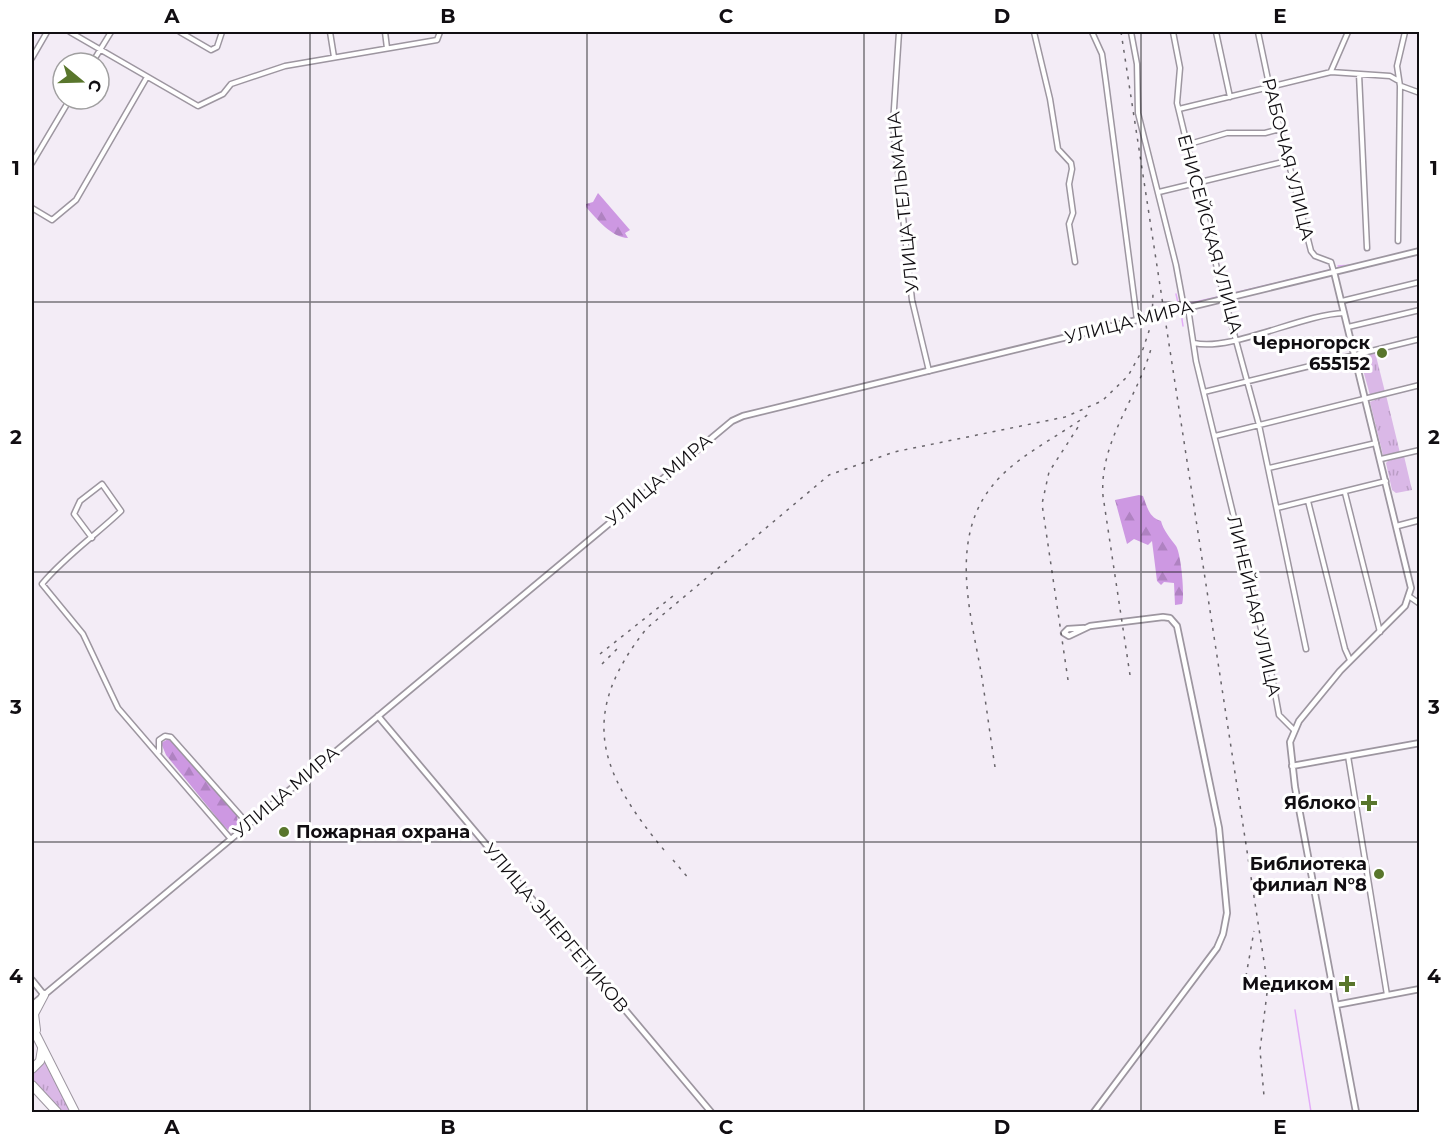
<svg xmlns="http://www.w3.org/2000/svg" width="1451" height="1144" font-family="Montserrat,sans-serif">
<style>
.grass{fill:url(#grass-tufts)}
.forest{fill:url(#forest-firs)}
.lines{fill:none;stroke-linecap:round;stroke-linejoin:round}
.stream{stroke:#e3acf8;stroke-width:1.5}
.street-casing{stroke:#9d96a0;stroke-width:7}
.secondary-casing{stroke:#9d96a0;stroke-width:8}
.highway-casing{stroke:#9d96a0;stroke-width:10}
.street{stroke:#fff;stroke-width:4}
.secondary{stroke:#fff;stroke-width:4.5}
.highway{stroke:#fff;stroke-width:8}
.rail{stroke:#69656b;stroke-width:1.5;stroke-dasharray:3 6;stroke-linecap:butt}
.grid{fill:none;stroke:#110e12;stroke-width:1.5;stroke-opacity:0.55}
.poi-dot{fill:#59762c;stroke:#fff;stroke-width:2}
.labels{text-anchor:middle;stroke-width:6;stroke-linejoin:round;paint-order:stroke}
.street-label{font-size:18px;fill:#110e12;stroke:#fff}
.poi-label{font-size:18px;font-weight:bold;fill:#110e12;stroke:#fff;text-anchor:end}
.neatline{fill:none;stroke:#110e12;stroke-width:2}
.grid-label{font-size:20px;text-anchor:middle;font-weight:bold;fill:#110e12}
</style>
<defs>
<pattern id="grass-tufts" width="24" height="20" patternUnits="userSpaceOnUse" patternTransform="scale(1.5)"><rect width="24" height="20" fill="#dab8e7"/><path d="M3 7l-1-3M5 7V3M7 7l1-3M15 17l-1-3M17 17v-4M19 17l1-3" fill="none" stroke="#ba9dc5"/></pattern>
<pattern id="forest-firs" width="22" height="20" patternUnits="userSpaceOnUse" patternTransform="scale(1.5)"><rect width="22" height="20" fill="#cd98e2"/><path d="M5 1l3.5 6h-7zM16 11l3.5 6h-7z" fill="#af82c1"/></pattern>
</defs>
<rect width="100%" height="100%" fill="#f3ecf6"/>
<path class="grass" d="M1375,352L1385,392L1370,395L1360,359Z
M1386,395L1400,453L1383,455L1370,402Z
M1404,456L1412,490L1396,493L1392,490L1386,463L1388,461Z
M45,1057L72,1112H60L32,1082V1072L39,1068Z"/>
<path class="forest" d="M598,193L630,230L625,233L628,238C612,238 596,218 586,207V204L593,202Z
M1139,495L1143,496C1148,509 1149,517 1161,521C1163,530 1171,539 1176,546C1181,553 1185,596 1182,604L1175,605L1174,583L1164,582L1161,585L1157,581L1152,541L1148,545L1134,539L1127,544L1115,500Z
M170,738L237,815L238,824L228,830L222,824L166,755L161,743Z"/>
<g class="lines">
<path class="stream" d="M1385,257L1420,249
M1338,266L1352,265
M1284,281L1330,270
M1176,294L1179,307
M1230,294L1281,282
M1186,304L1222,296
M1181,313L1183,326
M1295,1010L1311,1112"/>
<defs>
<path id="street" d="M70,32L198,106L223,94L231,84L285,66L437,40L440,32
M180,32L211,50L217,47L222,32
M330,32L334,57
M385,32L387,48
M899,32L893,124L912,300L929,371
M1034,32L1050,99L1058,149L1071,163L1072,169L1069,184L1073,213L1069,224L1075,262
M1092,32L1102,54L1106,83L1137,320
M1131,32L1137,64L1138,113L1176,265L1184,308
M1173,32L1180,68L1177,103L1222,289L1259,425L1306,649
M1216,32L1230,97
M1258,32L1270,89L1311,251L1315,256L1331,262L1334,272
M32,58L47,32
M92,63L111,32
M1331,71L1348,32
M1359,74L1367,248
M1401,86L1420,93
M1179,109L1331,72L1390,76L1397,80
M1186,145L1227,133H1265L1280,129
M32,163L70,99
M1159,192L1287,161
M32,208L52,220L76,200L147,77
M1398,241L1400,86L1397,66L1405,32
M1342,301L1420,282
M1188,308L1196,361L1270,666L1279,715L1294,730
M1348,327L1420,310
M1194,343C1230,352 1303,314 1344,313
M1204,392L1420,339
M1215,436L1420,385
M1381,459L1420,450
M1269,468L1376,443
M1345,493L1380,632
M1308,501L1345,649L1350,660
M1277,508L1386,481
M92,538L74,514L80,501L102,484L121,511C96,535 64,557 42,584L83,634L118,708L230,838
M1410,597L1420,604
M159,752V740L165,736L171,737L248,824
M1348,756L1387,995"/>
<path id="secondary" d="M1334,272L1411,588L1405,606L1340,671L1299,721L1290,742L1295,787L1356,1112
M1397,526L1420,520
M1084,628L1068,629L1064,633L1069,636L1090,626L1163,617L1170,618L1177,626L1219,828L1227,913L1223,934L1217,948L1094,1112
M378,716L711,1112
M1292,766L1420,743
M32,980L44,995
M32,1005L732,421L743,416L1420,251
M1336,1005L1420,989"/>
<path id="highway" d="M32,1027L75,1112
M36,1030L34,1014L44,995
M32,1069L40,1061L42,1049
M32,1085L57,1112"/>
</defs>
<use href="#street" class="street-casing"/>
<use href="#secondary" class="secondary-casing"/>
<use href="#highway" class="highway-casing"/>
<use href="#street" class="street"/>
<use href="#secondary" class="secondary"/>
<use href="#highway" class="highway"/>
<path class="rail" d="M1121,32L1265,968L1267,993L1260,1050L1264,1096
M600,654L673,596
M602,664L619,647
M1130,675L1103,496C1099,440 1139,397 1152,345
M1068,680L1042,504L1049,472L1080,424
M995,767C990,735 986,703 981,672C969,606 947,530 1001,476C1026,451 1061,435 1090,413
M664,850C598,771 578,714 647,628L829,475L894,452L1065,417L1102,401L1128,376L1143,349L1152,322L1153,293
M673,860L690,880
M1246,976L1254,931"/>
</g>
<path class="grid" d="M310,32V1112M587,32V1112M864,32V1112M1141,32V1112M32,302H1420M32,572H1420M32,842H1420"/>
<g class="poi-dot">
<circle cx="1382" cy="353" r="6"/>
<path d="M1366 794h6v6h6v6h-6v6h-6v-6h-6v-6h6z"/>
<circle cx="284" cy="832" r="6"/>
<circle cx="1379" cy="874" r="6"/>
<path d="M1344 975h6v6h6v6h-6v6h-6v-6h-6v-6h6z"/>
</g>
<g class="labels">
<g class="street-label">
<text transform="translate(1288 159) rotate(76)" y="6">РАБОЧАЯ УЛИЦА</text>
<text transform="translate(903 202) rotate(-96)" y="6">УЛИЦА ТЕЛЬМАНА</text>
<text transform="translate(1210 234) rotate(75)" y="6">ЕНИСЕЙСКАЯ УЛИЦА</text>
<text transform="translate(1129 322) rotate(-14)" y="6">УЛИЦА МИРА</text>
<text transform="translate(659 480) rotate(-40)" y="6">УЛИЦА МИРА</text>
<text transform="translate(1254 606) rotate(77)" y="6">ЛИНЕЙНАЯ УЛИЦА</text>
<text transform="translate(286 792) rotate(-40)" y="6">УЛИЦА МИРА</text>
<text transform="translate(556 928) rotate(50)" y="6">УЛИЦА ЭНЕРГЕТИКОВ</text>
</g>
<g class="poi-label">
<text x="1370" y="349">Черногорск<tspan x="1370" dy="21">655152</tspan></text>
<text x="1356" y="809">Яблоко</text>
<text x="296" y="838" text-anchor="start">Пожарная охрана</text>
<text x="1367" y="870">Библиотека<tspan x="1367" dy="21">филиал N°8</tspan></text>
<text x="1334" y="990">Медиком</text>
</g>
</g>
<rect width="1451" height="1144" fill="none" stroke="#ffffff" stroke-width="66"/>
<g transform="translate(81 81) rotate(109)"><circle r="28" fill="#ffffff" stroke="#a09fa0" stroke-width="1.5"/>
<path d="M0-4.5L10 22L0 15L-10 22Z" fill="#59762c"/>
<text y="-9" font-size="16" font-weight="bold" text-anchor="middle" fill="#110e12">С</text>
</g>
<rect x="33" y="33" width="1385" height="1078" class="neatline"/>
<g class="grid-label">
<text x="172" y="23">A</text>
<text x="448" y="23">B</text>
<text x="726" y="23">C</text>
<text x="1002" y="23">D</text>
<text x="1280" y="23">E</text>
<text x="16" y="175">1</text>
<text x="1434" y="175">1</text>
<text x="16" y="444">2</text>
<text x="1434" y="444">2</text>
<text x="16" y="714">3</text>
<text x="1434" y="714">3</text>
<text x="16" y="983">4</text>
<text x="1434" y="983">4</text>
<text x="172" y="1134">A</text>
<text x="448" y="1134">B</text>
<text x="726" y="1134">C</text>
<text x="1002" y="1134">D</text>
<text x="1280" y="1134">E</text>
</g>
</svg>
